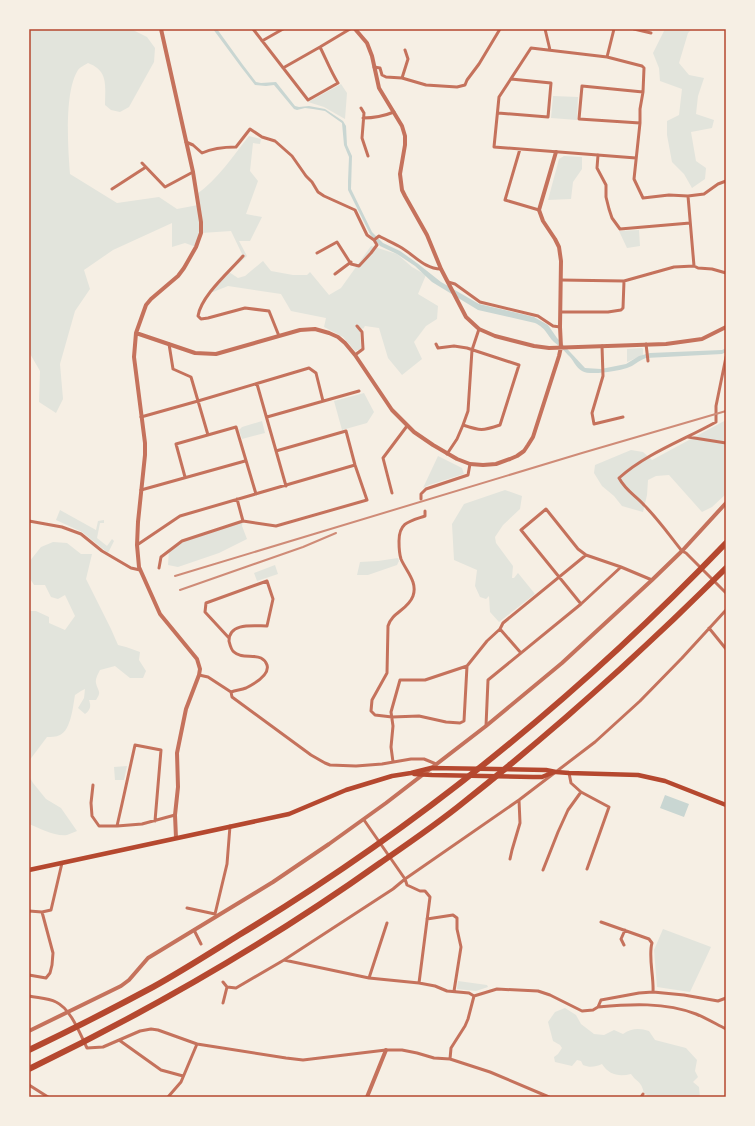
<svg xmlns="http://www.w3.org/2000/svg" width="755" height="1126" font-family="Rubik,sans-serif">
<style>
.green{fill:#e2e4dc}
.water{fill:#c9d6d2}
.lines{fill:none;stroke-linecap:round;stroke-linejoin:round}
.minor{stroke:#c5725c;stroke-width:3}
.tertiary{stroke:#c5725c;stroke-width:4}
.secondary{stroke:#b5482f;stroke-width:4.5}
.motorway{stroke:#b5482f;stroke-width:6}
.rail{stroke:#cf8b77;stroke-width:2}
.neatline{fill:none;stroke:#b5482f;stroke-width:1.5}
</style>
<rect width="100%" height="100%" fill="#f6efe4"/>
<path class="green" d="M29,29H131L147,37L155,48L154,62L129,107L120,112L111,110L105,105C105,86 109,71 88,63C85,65 80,67 78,70C64,92 68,148 70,174L117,203L159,197L177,209L198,205L197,194C217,180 234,155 249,136L261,139L260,144L253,143L250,171L258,181L246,214L262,217L250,241H239L247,256L229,272L238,278L245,276L263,261L271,271L293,275H307L310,272L329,295L341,288L371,246L397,254L412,267L426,275L418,294L438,306L437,319L426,326L414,342L422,359L402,375L388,358L379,328L365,326L363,329L362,328L360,334L361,348L359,350H357L356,352L343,337L324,327L326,318L291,311L281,294L228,286L208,294L242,254L231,231L201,233L196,247L185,243L172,247V223L113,250L84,270L90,289L75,311L60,364L63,399L56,413L39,402L40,371L29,352Z
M665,29H692L688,33L679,63L689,75L704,78L698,96L696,114L714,120L712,128L691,132L696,161L706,168L705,179L692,188L684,174L672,162L667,135V121L679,115L682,89L660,81L659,68L653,53Z
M341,84L347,93L345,119L324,107L308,102Z
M553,96L578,97L577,120L551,118Z
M564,156L582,157V169L573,182L571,199L548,200L559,159Z
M639,230L640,246L627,248L619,231Z
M642,348L643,349V355L627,362V349Z
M364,393L374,412L367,423L342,430L334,401Z
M726,420V494L712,507L702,512L669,475L656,476L648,480L647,495L643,512L622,506L614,496L602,486L594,473L595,465L631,450L643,452L652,460Z
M262,421L265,433L242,439L239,430L242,427Z
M438,456L462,468L464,474L429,485L423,488Z
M505,490L522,496L520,509L503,525L495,537L496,543L513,566L512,578H514L518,573L535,594L499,622L490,612L489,596L486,599L480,597L475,586L477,570L454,560L452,524L464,504Z
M60,510L96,530L98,521L104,520V523H100L97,538L107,546L112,539L114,541L108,553L82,532L56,520Z
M243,521L242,526L247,539L219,553L178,567L168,565L169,550L182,541Z
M53,542L67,543L81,554H92L86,579L111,629L118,645L126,647L140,652L139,660L146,671L143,678H130L115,666L100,670C98,674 95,679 96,683C98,692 102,691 96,700H89C91,706 91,709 85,714L78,708L84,698L85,689L81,691L75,695C73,706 71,730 60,735C56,737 51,737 47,737L29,761V611H36L49,617V623L65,630L75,616L65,595L58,599L51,597L45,585H34L29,577V562L41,547Z
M398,558L399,561L397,565L368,575H357L360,562L378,561Z
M275,565L278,574L257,581L254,573Z
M127,766L124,780H115L114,767Z
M29,776L33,783L46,799L61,808L77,831C74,832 70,834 67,835C56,837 39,828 29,824Z
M663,929L711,947L705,960L690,992L657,987L654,950Z
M458,981L487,985L488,987L476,991L457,989Z
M565,1008L576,1015L581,1024L594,1034L604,1035L614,1030L623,1034C631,1028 640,1028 649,1031L655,1040L686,1048L697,1060L695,1071L698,1077L693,1082L699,1087L700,1097H659V1096L650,1097L644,1093C641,1080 637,1083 631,1074C619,1077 609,1075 602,1064C595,1067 590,1068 583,1065L581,1061L577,1060L572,1066L555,1062L554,1057L558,1054L562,1048L560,1045L553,1041L548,1022L555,1012Z"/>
<path class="water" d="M213,29H217L243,65L256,82L261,83L276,82L295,106L299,107L309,106L325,109L343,121L346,126L347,145L352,156L351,189L372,232L383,243L400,251L417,263L441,282L479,304L534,317L548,325L557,338L585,368L601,369L626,364L639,356L650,353L722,350L726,348V352L722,354L646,358C639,360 634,366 627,368C618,371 590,376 582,371C576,368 573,359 568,355C564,350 559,346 554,342C546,334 547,329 535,323L478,310L432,282L415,266L397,254L380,246L370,234L348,190V181L349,157L344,145L342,123L325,111L313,109L305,108L297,110L294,109L274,85L266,86L255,85L241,67Z
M665,795L689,804L684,817L660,808Z"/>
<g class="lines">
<path class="minor" d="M253,29L308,100L338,83C331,72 326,59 320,47
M545,29L550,50
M634,29L651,33
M262,41L283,29
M607,57L614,29
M374,67L380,68L382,75L386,77L402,78L426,85L457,87L465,85L467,80L479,64L500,29
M283,68L320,47L350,29
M402,78L408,59L405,50
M361,108L364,113L362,138L368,156
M498,113L548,117L551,83L511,79
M363,118C374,118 384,116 394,112
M640,123L579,119L582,86L643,92
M186,142L193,145L202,153C213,148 224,147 236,147L250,129L262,137L275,141L292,156L306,176L312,182L318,192L324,196L355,210L367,235L374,240L377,245L371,253L359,266L351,264L337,242L317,253
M520,149L505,200L539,210
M598,155L597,168L606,185V197L609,209L612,218L620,229L690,223
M636,158L494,147L499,97L531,48L607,57L638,65L642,66L644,68L643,92L640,109V123L634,179L643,198L669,195L688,196L704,194L718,184L726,181
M142,163L165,187L193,172
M112,189L146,167
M688,196L694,266
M374,240L379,236C386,240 394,243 402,248C415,256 425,269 441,269
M243,256C229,272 201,296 198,316L201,319L208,318L245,308L269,311L279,336
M335,274L351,262
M561,280L624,281L674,267L694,266L698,268L712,269L726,273
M448,282L455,284L480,302L538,316L553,326L560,327
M561,312H608L621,310L623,308L624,281
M169,344L173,369L191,377L208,435
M436,344L438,348L454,346L467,348L519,365L500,425C482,431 481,431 463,425
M646,344L648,361
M602,346L603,376L592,413L594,424L623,417
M355,355L363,349L362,332L357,326
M726,357L716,406V422C684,440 647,453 619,478C626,491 635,495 644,505C658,519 670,536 682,551L686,553L726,593
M257,384L286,486
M141,417L198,401L309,368L316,373L323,401
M267,417L359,391
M688,437L726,443
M447,454L457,439L463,425L468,411L472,350L479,329
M185,477L176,444L236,427L256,494
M141,490L245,461
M392,493L383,458L407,426
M237,499L243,521
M421,499V494L426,489L468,475L470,464
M425,511V516C410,521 399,522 399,541C399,547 399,553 401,559C406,571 418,582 413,596C408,610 392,612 388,626L387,673L372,700L371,711L375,715L392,717L419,716L446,722L460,723L464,721L467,666
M29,521L62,527L81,534L102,551L131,568L140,570
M137,545L180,516L355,465
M159,568L161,557L182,541L243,521L276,526L367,500L355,465L346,431L276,451
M581,604L521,530L546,509L578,549L586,555L621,567L652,580
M709,628L726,649
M500,629L521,653
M199,675L208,677L231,692C236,690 241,690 246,688C254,684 270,675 267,665C266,662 263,659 261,658C253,654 241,659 234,652C231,650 230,645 229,641C229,622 254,626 267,626L273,599L267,581L206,603L205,612L229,638
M231,692L232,697L311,755L325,763L330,765L356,766L382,764L411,759H424L436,764
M486,726L488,680L581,604L621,567
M393,762L391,747L393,726L391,712L400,680H425L467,666L487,641L500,629L503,623L586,555
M569,773L571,783L581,792L609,807L587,869
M93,785L91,803L92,816L99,826H117
M364,820L405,879L407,885L420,891H425L430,897L419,983
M155,821L161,750L135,745L122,804L117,826L142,824L175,815
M510,859L512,850L520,823L519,800
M543,870L558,832L568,810L581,792
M187,908L215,914L227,864L230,826
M29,911L42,912L51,910L62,863
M427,919L453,915L457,918V929L461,947L454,991
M601,922L649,939L652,943C648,956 654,977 653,992
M194,930L201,944
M624,945L621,939L625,930
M284,960L369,978L419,983L435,986L447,991L469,993L474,996L497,989L538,991L550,995L582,1011L593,1010L598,1007C630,1004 665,1002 696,1014C706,1018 716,1024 726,1029
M29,975L46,978L50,973L52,965L53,953L42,912
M369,978L387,923
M223,982L227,987L236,988L284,960L393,889L405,879L519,800L595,742L640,701L682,658L726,610
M29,996C38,998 48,998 56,1002C71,1009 80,1034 87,1048L103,1047L140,1031L151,1029L158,1030L197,1044L286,1058L303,1060L361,1053L386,1050H402L417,1053L434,1058L450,1059L490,1072L549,1097
M223,1003L227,987
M598,1007L601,1000L639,993L653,992L684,995L718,1001L726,998
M119,1040L161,1070L183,1076
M450,1059L451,1048L465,1026L468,1019L474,996
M29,1085L48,1097
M168,1097L181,1082L197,1044
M641,1097L643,1094"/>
<path class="tertiary" d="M161,29L193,172L201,222V233L196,247L184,268L178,276L151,299L146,305L136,333L134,357L145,443V455L138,522L137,545L139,567L160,614L197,659L200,669L199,675L186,709L177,753L178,787L175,815L176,838
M355,29L367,43L372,56L379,88L402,126L405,136V145L400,174L402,190L405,196L427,235L441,269L466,317L479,329L495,336L534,346L549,348L666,344L702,339L726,327
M136,333L195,353L216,354L300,330L315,329L329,333L338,337L345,343L355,355L392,410L414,432L433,445L457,459L470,464L483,465L496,464L510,459L517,456L524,451L528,445L533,437L559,356L561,347L560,327L561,261L559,247L555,239L543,221L539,210L556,152
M29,1031L121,986L129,980L148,958L273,882L329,844L386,803L486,726L562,663L652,580L682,551L726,503
M367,1097L386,1050"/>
<path class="secondary" d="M414,774L432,775L533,777H542L554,772
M29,870L289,814L346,790L392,776L411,773L431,768L546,770L556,772L569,773L638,775L665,781L726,805"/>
<path class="motorway" d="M29,1050C71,1030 112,1009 153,987C182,971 210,953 239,935C418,827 581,694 726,543
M29,1069C151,1010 269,942 380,863C409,843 437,824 464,802C556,729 643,651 726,568"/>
<path class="rail" d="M175,576L582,453L726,411
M180,590L303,547L336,533"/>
</g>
<rect width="755" height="1126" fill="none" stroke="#f6efe4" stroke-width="60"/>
<rect x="30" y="30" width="695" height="1066" class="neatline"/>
</svg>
